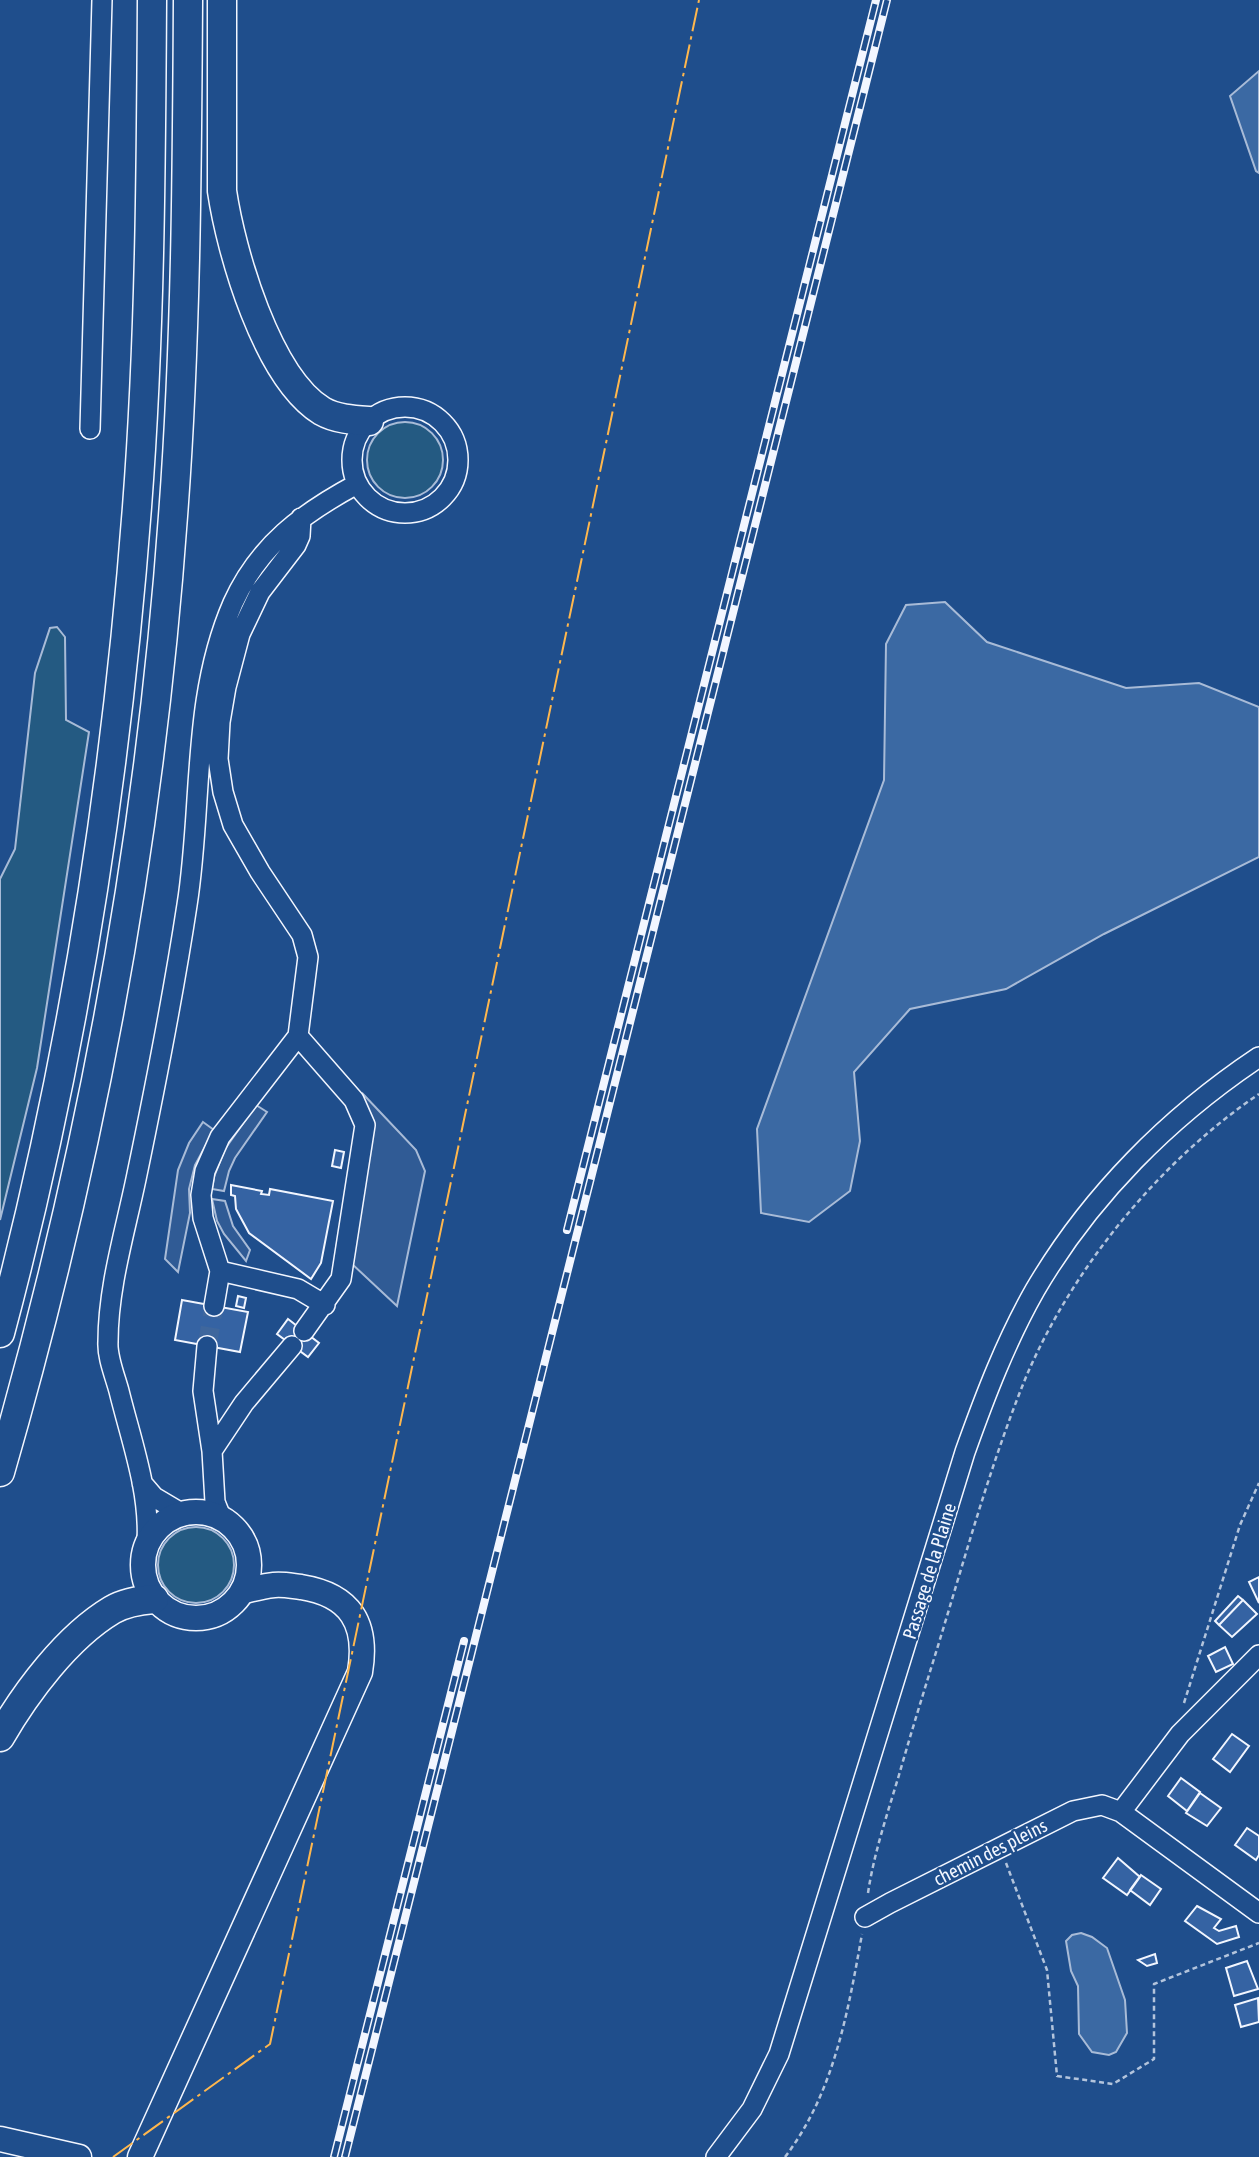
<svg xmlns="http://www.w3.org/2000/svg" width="1259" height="2157" font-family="'Asap Condensed',sans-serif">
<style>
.green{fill:#245a82;stroke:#a8bbd7;stroke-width:2}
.parking{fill:#305b95;stroke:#a8bbd7;stroke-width:2}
.water{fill:#3b69a3;stroke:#a8bbd7;stroke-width:2}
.building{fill:#3563a3;stroke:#f2f6ff;stroke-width:2}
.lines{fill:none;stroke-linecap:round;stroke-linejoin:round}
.minor-tunnel{stroke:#3f679d;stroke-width:19;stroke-dasharray:19 10;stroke-linecap:butt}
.minor-casing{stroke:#f2f6ff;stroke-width:22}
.major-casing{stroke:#f2f6ff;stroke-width:27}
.highway-casing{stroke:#f2f6ff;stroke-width:31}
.path{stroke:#b3c4dc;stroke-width:2.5;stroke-dasharray:5 3.5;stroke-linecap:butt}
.minor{stroke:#1f4e8c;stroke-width:19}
.major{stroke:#1f4e8c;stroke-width:24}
.highway{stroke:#1f4e8c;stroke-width:28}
.rail-casing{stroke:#f2f6ff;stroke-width:8}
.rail{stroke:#1f4e8c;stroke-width:5;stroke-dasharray:16;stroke-linecap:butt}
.power{stroke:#ffb74d;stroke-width:2;stroke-dasharray:24 5 3.5 5;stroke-linecap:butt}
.labels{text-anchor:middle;stroke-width:5;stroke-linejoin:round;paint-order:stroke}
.street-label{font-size:19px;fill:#f2f6ff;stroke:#1f4e8c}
</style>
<rect width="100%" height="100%" fill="#1f4e8c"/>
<path class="green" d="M367 460a38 38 0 1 1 76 0a38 38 0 1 1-76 0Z
M57,627L65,637L66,720L89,732L37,1068L0,1220V879L15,849L35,673L50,628Z
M158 1565a38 38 0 1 1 76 0a38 38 0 1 1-76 0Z"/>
<path class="parking" d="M363,1094L416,1150L425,1171L397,1306L336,1249Z
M256,1105L267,1112L235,1158L229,1171L224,1191L212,1189L214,1177L225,1149Z
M203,1122L214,1130L195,1165L189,1189L190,1213L178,1272L165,1259L178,1170L189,1143Z
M212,1199L225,1201L233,1226L250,1250L246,1261L224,1234L217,1221Z"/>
<path class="water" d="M1259,71V173L1256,171L1230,96Z
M945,602L987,642L1126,688L1199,683L1259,707V857L1104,934L1006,989L910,1009L854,1072L860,1141L850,1191L809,1222L761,1213L757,1129L884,780L886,644L906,605Z
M1081,1933L1092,1937L1107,1948L1125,2000L1127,2033L1116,2052L1109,2055L1092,2052L1079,2034L1078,1986L1071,1971L1066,1941L1072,1935Z"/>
<path class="building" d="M335,1150L344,1152L341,1168L332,1166Z
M231,1185L262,1191L261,1194L269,1195L270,1189L333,1201L321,1263L311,1279L249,1233L236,1209L235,1196L231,1195Z
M238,1296L246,1298L244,1308L236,1306Z
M182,1300L248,1312L240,1352L175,1340Z
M288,1319L319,1343L308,1357L277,1334Z
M1259,1577V1603L1249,1582Z
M1238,1596L1243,1600L1219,1625L1215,1621Z
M1243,1600L1257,1614L1232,1637L1219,1625Z
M1225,1647L1233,1664L1216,1672L1208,1656Z
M1232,1734L1249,1746L1230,1772L1213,1759Z
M1181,1778L1200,1792L1187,1811L1168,1796Z
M1200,1793L1221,1808L1207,1826L1186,1813Z
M1247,1828L1259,1836V1855L1256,1860L1235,1845Z
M1118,1858L1140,1877L1127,1895L1103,1878Z
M1141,1875L1161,1889L1150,1905L1130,1890Z
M1197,1906L1221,1919L1214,1928L1219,1931L1236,1926L1239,1937L1217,1944L1185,1921Z
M1155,1954L1157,1963L1147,1966L1138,1960Z
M1247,1961L1258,1989L1234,1996L1226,1968Z
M1258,1998L1259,2022L1241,2027L1235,2005Z"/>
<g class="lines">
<path class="minor-tunnel" d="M207,1346L214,1306"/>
<defs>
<path id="minor" d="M352 460a53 53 0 1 1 106 0a53 53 0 1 1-106 0Z
M90,429L102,0
M298,1036L354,1100L365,1125L341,1279L304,1331
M220,1271L298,1289L325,1305
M214,1306L220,1271L203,1218L201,1195L205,1171L220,1137L298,1036L308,957L302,935L260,872L233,825L223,792L218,759L220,722L226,687L240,634L260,592L296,545L300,536L301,518
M207,1346L203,1391L212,1451L215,1502L221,1517
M212,1451L244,1403L292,1346
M142,1483L154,1497L181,1513
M147,1542C150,1491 131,1440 119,1391C115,1376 107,1357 108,1342C108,1287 125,1232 136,1179C155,1088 173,997 187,905C203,805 191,699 233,603C259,545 303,513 357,484
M1121,1812L1180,1734L1259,1655
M865,1917L890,1903L1073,1811L1102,1805L1121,1812L1259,1913
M716,2157L752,2109L779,2054L965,1452C985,1396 1006,1341 1035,1290C1090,1196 1169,1117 1259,1057"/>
<path id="major" d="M143 1565a53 53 0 1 1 106 0a53 53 0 1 1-106 0Z
M0,2139L79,2157
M140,2157L360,1672C368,1624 351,1595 301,1587C292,1586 283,1584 274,1585C263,1586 252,1589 242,1592"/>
<path id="highway" d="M222,0V191C231,252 267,377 322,411C336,419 353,420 369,421
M0,1333C72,1063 116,785 137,507C150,338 151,169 152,0
M0,1472C90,1161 150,839 173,516C186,344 187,172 188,0
M0,1737C26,1692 67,1637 112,1610C124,1603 141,1600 154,1599"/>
</defs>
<use href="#minor" class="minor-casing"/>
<use href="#major" class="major-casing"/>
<use href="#highway" class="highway-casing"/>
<path class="path" d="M1184,1703L1240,1525L1259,1483
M1006,1863L1047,1970L1057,2076L1113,2084L1154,2059V1984L1259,1943
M868,1893C874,1853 887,1815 899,1775C911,1733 924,1691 937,1649C965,1558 990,1465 1026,1377C1073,1267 1160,1161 1259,1094
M785,2157C834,2093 848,2012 862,1934"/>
<use href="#minor" class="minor"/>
<use href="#major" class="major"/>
<use href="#highway" class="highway"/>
<defs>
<path id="rail" d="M567,1230L876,0
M334,2157L464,1641
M345,2157L887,0"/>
</defs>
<use href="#rail" class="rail-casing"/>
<use href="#rail" class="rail"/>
<path class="power" d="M113,2157L270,2044L699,0"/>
</g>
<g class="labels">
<g class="street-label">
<text transform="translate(929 1571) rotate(-73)" y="7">Passage de la Plaine</text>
<text transform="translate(990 1852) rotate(-27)" y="7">chemin des pleins</text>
</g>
</g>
</svg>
